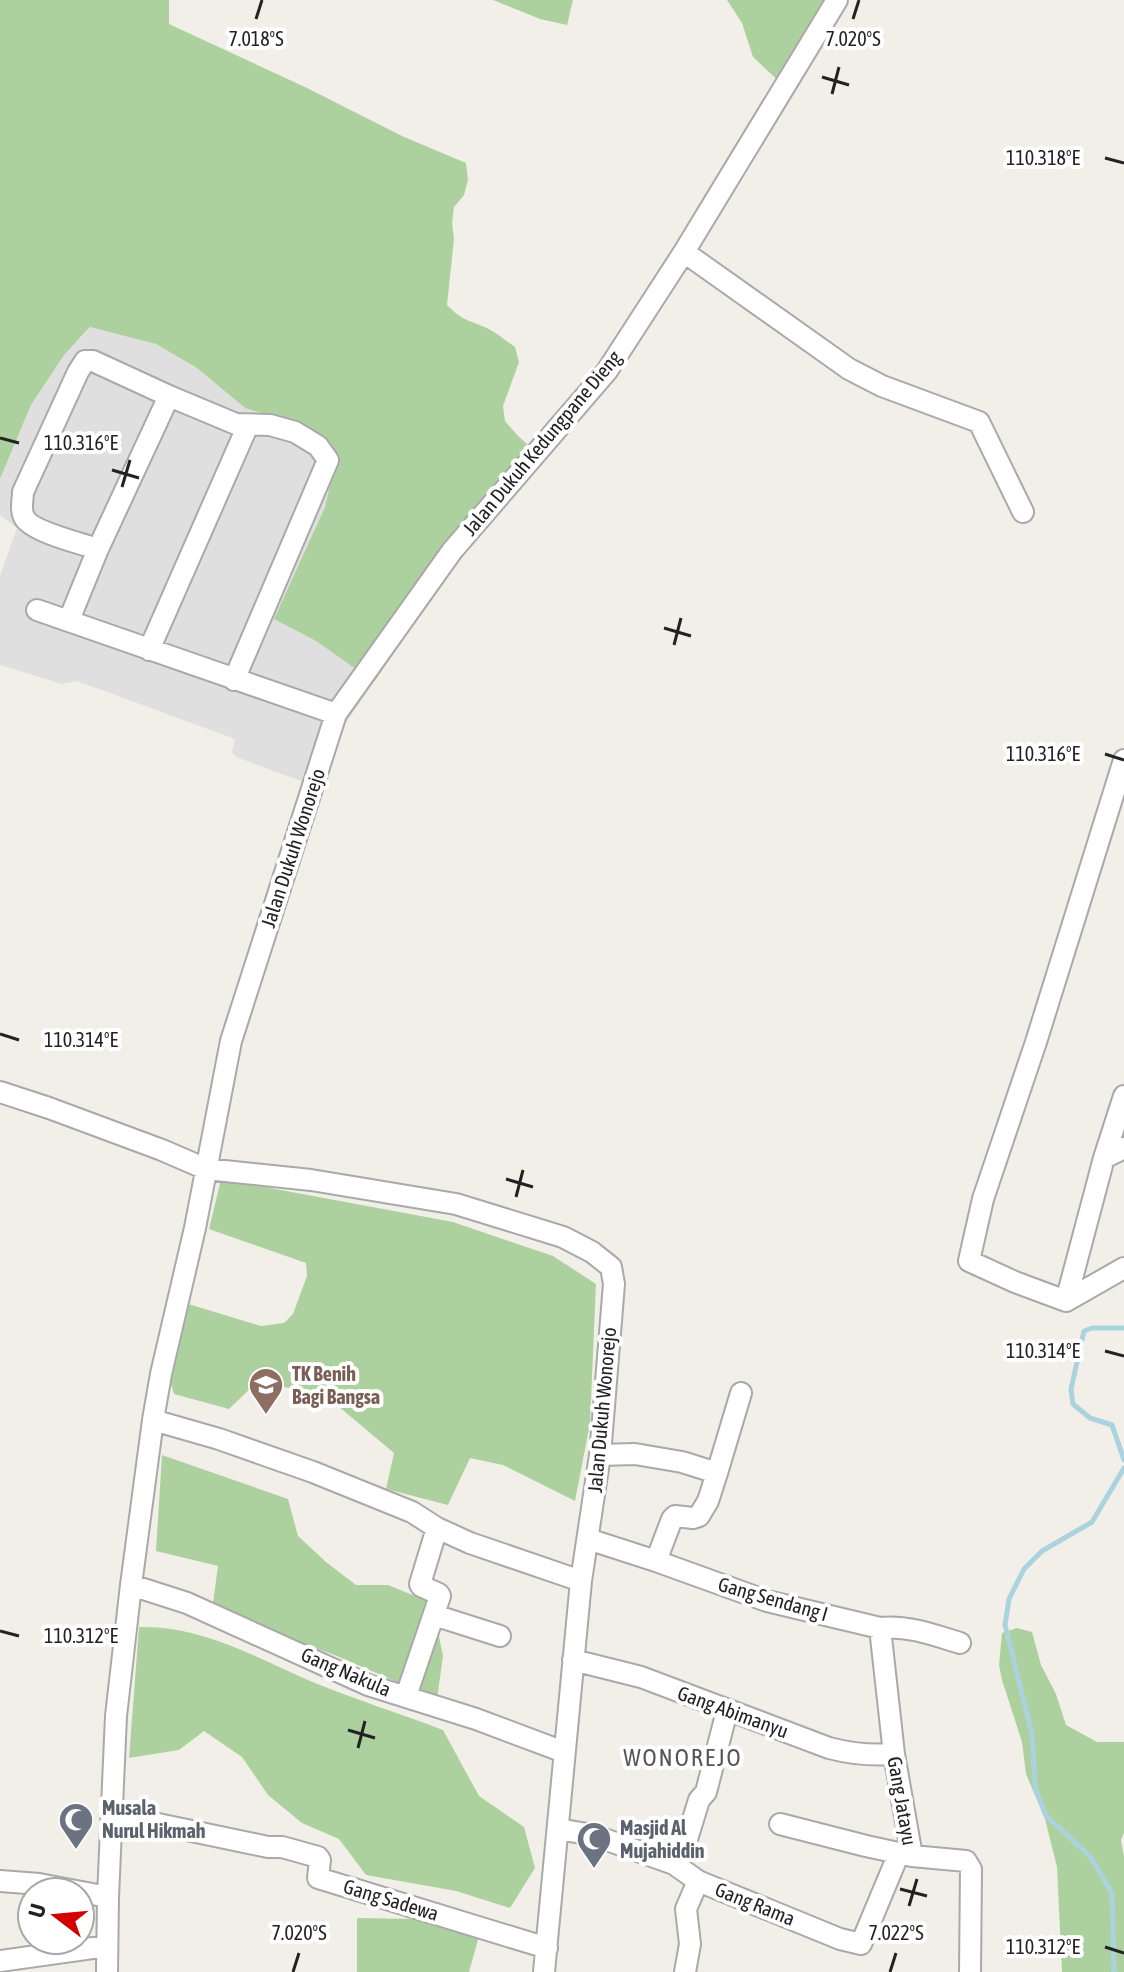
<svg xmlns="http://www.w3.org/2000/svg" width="1124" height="1972" font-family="'Asap Condensed',sans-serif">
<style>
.residential{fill:#e0dfdf}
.forest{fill:#add19e}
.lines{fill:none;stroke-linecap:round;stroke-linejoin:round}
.stream{stroke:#aad3df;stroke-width:5}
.street-casing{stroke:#a9a9a9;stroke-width:24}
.street{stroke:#fff;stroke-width:20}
.ticks{fill:none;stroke:#222;stroke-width:3}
.labels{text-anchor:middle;stroke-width:8;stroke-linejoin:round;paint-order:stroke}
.street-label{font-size:20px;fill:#222;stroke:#fff}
.education-label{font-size:20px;font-weight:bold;fill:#785e54;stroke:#fff;text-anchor:start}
.worship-label{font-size:20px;font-weight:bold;fill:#5b616d;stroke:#fff;text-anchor:start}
.quarter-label{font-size:24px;letter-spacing:2px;fill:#555;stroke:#fff}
.ticks-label{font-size:20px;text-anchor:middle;fill:#222;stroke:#fff;stroke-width:8;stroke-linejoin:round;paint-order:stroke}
</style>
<rect width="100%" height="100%" fill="#f2efe9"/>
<path class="residential" d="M91,327L156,344L197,368L245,408L290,422L335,463L325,507L275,619L316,641L374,682L335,739L320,788L236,757L232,752L235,739L77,681L62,684L0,665V576L17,528L0,515V479L31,405L64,355Z"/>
<path class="forest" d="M0,0H169V24L305,87L404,137L466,163L468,180L464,195L454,207L452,223L454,239L447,305C464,322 467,319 487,328C497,333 506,341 515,347L519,362L503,406L505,421L518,436L545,460L458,559L374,682L316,641L274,619L325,507L335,463L290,422L245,408L197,368L156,344L90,327L64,355L31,405L0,479Z
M493,0H573L567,25L540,19Z
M727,0H841L785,87L753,57L742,23Z
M221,1179L453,1222L553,1256L596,1284L590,1423L575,1501L503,1465L470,1458L448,1505L386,1489L394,1453L338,1406L297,1389L256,1383L229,1409L174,1394L168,1375L185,1303L261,1326L284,1323L293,1314L307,1276L306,1263L209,1229Z
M162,1455L288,1499L298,1536L326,1562L356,1585H388L432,1603L443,1656L437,1699L332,1654L276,1635L213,1603L218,1566L156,1551Z
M139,1627C205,1626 256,1658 315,1683C357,1700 401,1714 443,1730L479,1796L524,1827L535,1868L510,1908L456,1891L366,1875L339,1839L302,1823L268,1795L242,1757L204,1731L179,1750L129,1758Z
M1017,1628L1032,1632L1041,1665L1056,1694L1066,1725L1097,1742H1124V1833L1121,1840L1124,1857V1972H1062L1057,1867L1045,1819L1026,1774L1022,1742L1002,1680L999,1665L1002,1633Z
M357,1918L418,1919L479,1936L469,1972H357Z"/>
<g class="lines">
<path class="stream" d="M1124,1328H1092L1084,1331L1071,1389L1073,1404L1090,1418L1112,1425L1124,1460
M1114,1972L1112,1893L1090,1856L1046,1816L1035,1786L1032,1734L1005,1625L1009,1599L1024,1569L1042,1551L1092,1522L1124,1468"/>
<defs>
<path id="street" d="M684,252L849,369L882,386L979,422L1023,512
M98,549C82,544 30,531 24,517C20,509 23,500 23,492L78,372L85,361H93L169,396L236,424L270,425L295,432L318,446L328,460L234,680
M37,610L336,714
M69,620L98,549L169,396
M149,650L248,425
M1124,760L1036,1042L983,1199L969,1261L1015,1282L1066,1301L1124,1268
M0,1092L49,1108L162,1150L206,1169L311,1180L456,1204L563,1237L592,1252L611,1267L614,1284L600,1455L581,1581L544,1972
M1104,1158L1124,1096
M1066,1301L1104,1158L1124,1148
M153,1420L219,1439L313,1472L412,1512L437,1528L470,1543L581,1581
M600,1455L635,1454L682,1462L717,1473L741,1393
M588,1539L656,1561L767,1601L880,1628C908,1625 934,1635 960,1643
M656,1561L672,1519L675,1516L693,1518L699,1516L708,1501L717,1473
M131,1585L187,1603L368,1685L476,1719L564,1752
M434,1615L500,1636
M880,1628L894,1754L912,1856L966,1861L971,1869L970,1972
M573,1660L641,1677L829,1748C852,1754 870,1756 894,1754
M406,1696L440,1596L439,1594L421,1586L420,1584L437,1528
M112,1817L158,1824L268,1847H282L318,1857L320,1860L318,1878L547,1948
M780,1824L866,1846L912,1856
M558,1829L593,1835L674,1864L698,1881L840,1939L861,1944L864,1937L899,1853
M674,1864L682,1838L688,1836L699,1800L706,1792L727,1711
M0,1881L39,1884L108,1897
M0,1961L107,1946
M107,1972L108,1897L116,1716L131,1585L153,1420L161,1374L195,1228L231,1041L336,714L452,551L607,371L684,252L837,0
M685,1972L690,1944L686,1909L698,1881"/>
</defs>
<use href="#street" class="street-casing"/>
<use href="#street" class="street"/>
</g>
<path class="ticks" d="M256,19L262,0M853,19L859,0M822,77L849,85M832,94L839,67M1105,158L1124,163M0,438L19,443M112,470L139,478M122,487L130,460M664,628L691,636M674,645L681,618M1105,754L1124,760M0,1034L19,1040M506,1179L533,1187M516,1197L523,1170M1105,1351L1124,1356M0,1631L19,1636M348,1730L375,1738M358,1748L365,1721M900,1889L927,1896M909,1906L917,1879M1105,1947L1124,1953M293,1972L299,1953M890,1972L896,1953"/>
<defs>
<symbol id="school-pin" viewBox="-11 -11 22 30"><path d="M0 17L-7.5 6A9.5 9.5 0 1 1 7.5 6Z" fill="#8d6e63" stroke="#fff"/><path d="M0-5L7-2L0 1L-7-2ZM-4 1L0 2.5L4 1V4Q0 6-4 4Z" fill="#fff"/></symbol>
<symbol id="mosque-pin" viewBox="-11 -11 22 30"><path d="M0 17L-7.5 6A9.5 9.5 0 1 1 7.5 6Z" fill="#6b7280" stroke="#fff"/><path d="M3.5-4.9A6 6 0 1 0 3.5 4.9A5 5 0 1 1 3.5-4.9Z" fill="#fff"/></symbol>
</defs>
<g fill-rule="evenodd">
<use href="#school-pin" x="246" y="1365" width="40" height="54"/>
<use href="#mosque-pin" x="56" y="1800" width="40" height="54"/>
<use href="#mosque-pin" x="574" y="1819" width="40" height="54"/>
</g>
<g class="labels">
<g class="street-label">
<text transform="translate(542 443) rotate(-50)" y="7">Jalan Dukuh Kedungpane Dieng</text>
<text transform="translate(293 848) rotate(-72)" y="7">Jalan Dukuh Wonorejo</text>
<text transform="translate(602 1410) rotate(-85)" y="7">Jalan Dukuh Wonorejo</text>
<text transform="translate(773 1599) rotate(16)" y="7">Gang Sendang I</text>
<text transform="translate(346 1672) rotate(23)" y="7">Gang Nakula</text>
<text transform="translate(733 1712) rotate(20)" y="7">Gang Abimanyu</text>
<text transform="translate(902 1801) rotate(80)" y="7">Gang Jatayu</text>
<text transform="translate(391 1900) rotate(17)" y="7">Gang Sadewa</text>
<text transform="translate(755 1904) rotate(22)" y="7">Gang Rama</text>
</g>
<g class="education-label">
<text x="292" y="1381">TK Benih<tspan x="292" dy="23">Bagi Bangsa</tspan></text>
</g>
<g class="worship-label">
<text x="102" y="1815">Musala<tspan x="102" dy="23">Nurul Hikmah</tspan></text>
<text x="620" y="1835">Masjid Al<tspan x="620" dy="23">Mujahiddin</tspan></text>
</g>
<g class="quarter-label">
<text x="683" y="1766">WONOREJO</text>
</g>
</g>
<g class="ticks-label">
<text x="256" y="46">7.018°S</text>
<text x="853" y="46">7.020°S</text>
<text x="1043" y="165">110.318°E</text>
<text x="81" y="450">110.316°E</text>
<text x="1043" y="761">110.316°E</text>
<text x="81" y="1047">110.314°E</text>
<text x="1043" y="1358">110.314°E</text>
<text x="81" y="1643">110.312°E</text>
<text x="299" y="1940">7.020°S</text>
<text x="896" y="1940">7.022°S</text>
<text x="1043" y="1954">110.312°E</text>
</g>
<g transform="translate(56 1916) rotate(286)"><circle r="38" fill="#ffffff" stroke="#a7a7a7" stroke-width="2"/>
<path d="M0-6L14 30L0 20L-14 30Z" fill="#d40000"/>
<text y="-12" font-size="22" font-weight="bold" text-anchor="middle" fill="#222222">U</text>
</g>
</svg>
